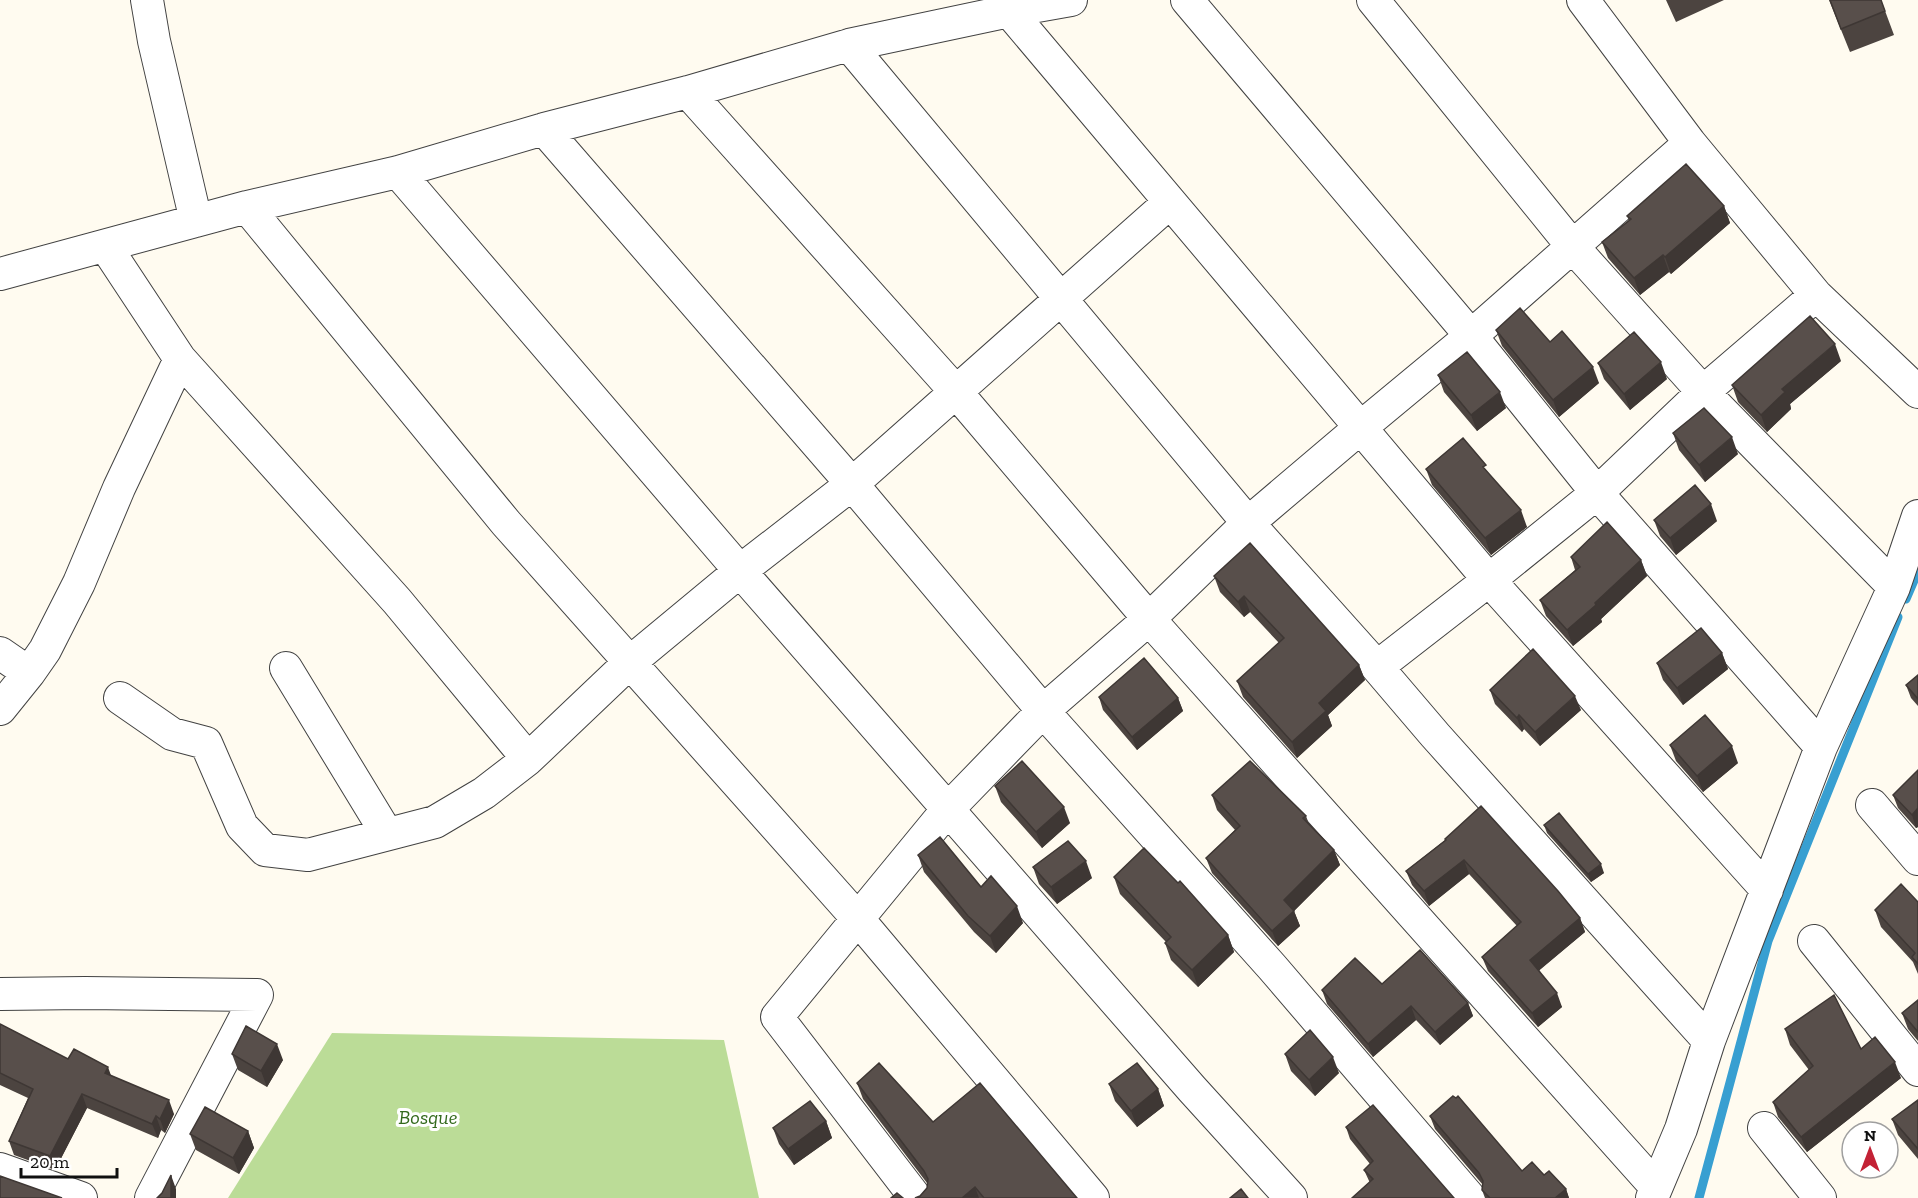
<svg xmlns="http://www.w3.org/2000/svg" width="1918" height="1198" font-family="'Zilla Slab',serif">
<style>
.forest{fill:#bbdc97}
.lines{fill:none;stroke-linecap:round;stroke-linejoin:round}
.stream{stroke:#389fd1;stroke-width:9}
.minor-casing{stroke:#424242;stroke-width:34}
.minor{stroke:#fff;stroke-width:32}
.wall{fill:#4c4440}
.shaded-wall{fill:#3e3734}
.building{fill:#584f4b;stroke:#3e3734;stroke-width:1.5}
.labels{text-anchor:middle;stroke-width:6;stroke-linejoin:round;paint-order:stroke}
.park-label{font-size:20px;font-style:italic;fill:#32691c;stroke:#fff}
</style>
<rect width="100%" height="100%" fill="#fffbf0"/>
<path class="forest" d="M332,1033L724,1040L759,1198H228Z"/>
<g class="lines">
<path class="stream" d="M1906,599L1918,571
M1699,1198L1768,941L1898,617"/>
<defs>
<path id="minor" d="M147,0L154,41L196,221
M1187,0L1471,336L1597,493L1821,747
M1373,0L1573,247L1703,392L1894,587
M1583,0L1690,143L1816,295L1918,392
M1009,11L1489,580L1767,890
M849,45L1248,523L1377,667L1435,735L1709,1041
M688,92L957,393L1149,619L1656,1187
M544,129L852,484L1043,711L1272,967L1470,1198
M398,172L740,571L1192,1089L1291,1198
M247,207L506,523L858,919L1093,1198
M106,247L180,359L397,601L528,759
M0,274L247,207L398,172L544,129L688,92L849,45L1009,11L1071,0
M0,653L29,673
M1377,667L1489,580L1597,493L1703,392L1816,295
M286,668L387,834
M120,698L172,734L206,743L242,826L265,850L308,855L435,822L484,793L528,759L629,663L740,571L852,484L1170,202
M0,709L29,673L45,650L79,583L119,488L180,359
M1872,805L1918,859
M1814,941L1918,1070
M0,994L85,993L257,995L151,1198
M1764,1128L1820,1198
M0,1169L81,1198
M916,1198L777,1017L948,809L1043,711L1149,619L1248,523L1360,428L1471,336L1690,143
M1652,1198L1681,1129L1709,1041L1821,747L1894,587L1918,516"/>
</defs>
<use href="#minor" class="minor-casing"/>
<use href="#minor" class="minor"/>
</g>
<path class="wall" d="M1666,0H1724L1676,22Z
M1829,0H1881L1894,35L1850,52Z
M1724,206L1730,223L1671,274L1669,272L1640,295L1608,258L1602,242L1629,221L1627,216Z
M1496,330L1550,342L1599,383L1559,417L1502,346Z
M1841,361L1790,404L1791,409L1767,432L1738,402L1732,385Z
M1598,363L1667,379L1630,410L1604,379Z
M1438,375L1506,408L1477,431L1444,392Z
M1673,433L1738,454L1705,482L1679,450Z
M1426,469L1489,474L1527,527L1491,555L1432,485Z
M1654,520L1717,521L1676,555L1660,536Z
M1571,557L1641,560L1647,576L1601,619L1602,622L1573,646L1546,616L1540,600L1575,570Z
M1214,576L1359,665L1365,680L1328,715L1332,726L1297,758L1243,697L1237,681L1279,643L1250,612L1244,617L1220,592Z
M1722,653L1728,669L1683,705L1663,680L1657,663Z
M1918,675V706L1911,698L1906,685Z
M1490,690L1581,710L1540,746L1524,729L1522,732L1495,704Z
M1099,697L1178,698L1183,711L1137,750L1103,710Z
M1670,745L1738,763L1703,792L1676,761Z
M1918,770V827L1916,828L1898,808L1893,795Z
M995,786L1070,823L1042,848L1001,802Z
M1212,795L1306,816L1309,824L1334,850L1340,865L1294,911L1300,926L1278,946L1212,873L1206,858L1235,830L1217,810Z
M1544,825L1604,873L1591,882L1547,833Z
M1445,839L1580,918L1585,932L1539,970L1562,1007L1538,1027L1488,971L1482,957L1517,926L1469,874L1429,906L1412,885L1406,871L1445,840Z
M918,855L981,887L1023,923L996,953L974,932L924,872Z
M1033,867L1092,878L1057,904L1039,884Z
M1114,877L1228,935L1234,952L1198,987L1171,960L1165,943L1166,942L1120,894Z
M1918,902V974L1913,962L1881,927L1875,910Z
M1382,984L1468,1003L1473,1016L1440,1045L1416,1020L1373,1057L1327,1004L1322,990Z
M1918,1000V1041L1908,1029L1902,1013Z
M0,1024L68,1059L111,1075L174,1114L165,1133L161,1130L158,1138L87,1108L55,1170L14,1155L9,1141L28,1098L0,1085Z
M1785,1029L1861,1049L1901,1078L1807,1152L1778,1117L1773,1102L1809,1070L1790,1045Z
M232,1054L283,1060L267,1087L238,1070Z
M1285,1054L1339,1073L1315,1096L1291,1071Z
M857,1083L933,1122L1077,1198H915L920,1196L927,1188V1183L863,1099Z
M1109,1084L1158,1089L1164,1106L1137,1127L1115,1101Z
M1918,1100V1159L1898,1135L1892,1119Z
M1430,1116L1522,1171L1544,1175L1566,1189L1569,1198H1485L1482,1190L1483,1185L1435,1129Z
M826,1121L832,1138L794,1165L779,1144L773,1128Z
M1346,1127L1454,1198L1370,1183L1364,1170L1370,1164L1350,1139Z
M248,1131L254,1148L239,1174L196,1150L190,1134Z"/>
<path class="shaded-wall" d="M1724,206L1730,223L1671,274L1665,257Z
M1663,255L1669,272L1640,295L1634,278Z
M1835,344L1841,361L1790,404L1791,409L1767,432L1761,415L1782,389Z
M1661,362L1667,379L1630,410L1624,394Z
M1593,367L1599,383L1559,417L1553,400Z
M1500,392L1506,408L1477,431L1471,415Z
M1732,437L1738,454L1705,482L1699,465Z
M1711,504L1717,521L1676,555L1670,538Z
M1521,510L1527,527L1491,555L1485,538Z
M1641,560L1647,576L1601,619L1602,622L1573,646L1567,630Z
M1244,596L1250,612L1244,617L1238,602Z
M1722,653L1728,669L1683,705L1677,688Z
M1359,665L1365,680L1328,715L1332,726L1297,758L1292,742L1319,703Z
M1575,696L1581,710L1540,746L1535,732Z
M1178,698L1183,711L1137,750L1132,737Z
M1519,715L1524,729L1522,732L1517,718Z
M1732,746L1738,763L1703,792L1697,776Z
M1064,807L1070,823L1042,848L1036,832Z
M1918,808V827L1916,828L1912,815Z
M1334,850L1340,865L1294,911L1300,926L1278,946L1272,931L1284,900Z
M1464,860L1469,874L1429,906L1424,891Z
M1086,861L1092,878L1057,904L1051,887Z
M1601,864L1604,873L1591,882L1588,874Z
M1017,906L1023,923L996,953L990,936Z
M1580,918L1585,932L1535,974L1530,960Z
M1228,935L1234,952L1198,987L1192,970Z
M1557,993L1562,1007L1538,1027L1532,1013Z
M1468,1003L1473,1016L1440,1045L1435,1032Z
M1411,1006L1416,1020L1373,1057L1368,1044Z
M277,1044L283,1060L267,1087L261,1071Z
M1333,1057L1339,1073L1315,1096L1309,1080Z
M1895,1062L1901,1078L1807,1152L1801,1137Z
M108,1067L113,1081L105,1073Z
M1158,1089L1164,1106L1137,1127L1131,1111Z
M82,1094L87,1108L55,1170L50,1156Z
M169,1100L174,1114L165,1133L160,1119Z
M156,1116L161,1130L158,1138L152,1124Z
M826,1121L832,1138L794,1165L788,1149Z
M248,1131L254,1148L239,1174L233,1158Z
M171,1175L176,1189V1198H171Z
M975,1187L979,1198H962Z
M1566,1189L1569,1198H1555Z"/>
<path class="building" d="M1830,0H1881L1885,11L1841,29Z
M1686,164L1724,206L1665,257L1663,255L1634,278L1602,242L1631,219L1627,216Z
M1520,308L1550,342L1562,331L1593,367L1553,400L1496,330Z
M1810,316L1835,344L1782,389L1785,392L1761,415L1732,385Z
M1634,332L1661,362L1624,394L1598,363Z
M1467,352L1500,392L1471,415L1438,375Z
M1704,408L1732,437L1699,465L1673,433Z
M1463,438L1486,465L1483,467L1521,510L1485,538L1426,469Z
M1695,485L1711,504L1670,538L1654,520Z
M1607,522L1641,560L1595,603L1596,605L1567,630L1540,600L1580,567L1571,557Z
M1250,543L1359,665L1319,703L1326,711L1292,742L1237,681L1284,638L1244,596L1238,602L1214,576Z
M1701,628L1722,653L1677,688L1657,663Z
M1533,649L1575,696L1535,732L1519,715L1517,718L1490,690Z
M1144,658L1178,698L1132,737L1099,697Z
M1918,675V699L1906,685Z
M1705,715L1732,746L1697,776L1670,745Z
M1022,761L1064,807L1036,832L995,786Z
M1250,761L1306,816L1303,818L1334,850L1284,900L1294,911L1272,931L1206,858L1240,826L1212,795Z
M1918,770V808L1912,815L1893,795Z
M1481,806L1558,891L1580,918L1530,960L1557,993L1532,1013L1482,957L1521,922L1464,860L1424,891L1406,871L1446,840L1445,839Z
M1559,813L1601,864L1588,874L1544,825Z
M940,837L981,887L991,876L1017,906L990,936L968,916L918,855Z
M1068,841L1086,861L1051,887L1033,867Z
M1144,848L1178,883L1180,881L1228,935L1192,970L1165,943L1171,937L1114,877Z
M1901,884L1918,902V964L1912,957L1915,953L1875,910Z
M1420,950L1468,1003L1435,1032L1411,1006L1368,1044L1322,990L1355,958L1382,984Z
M1834,995L1861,1049L1875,1037L1895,1062L1801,1137L1773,1102L1813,1066L1785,1029Z
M1918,1000V1032L1902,1013Z
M0,1024L68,1059L74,1049L108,1067L105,1073L169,1100L160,1119L156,1116L152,1124L82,1094L50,1156L9,1141L33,1089L0,1073Z
M246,1026L277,1044L261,1071L232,1054Z
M1310,1030L1333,1057L1309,1080L1285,1054Z
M879,1063L933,1122L980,1083L1077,1198H984L975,1187L962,1198H915L920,1196L927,1188L928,1179L924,1171L857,1083Z
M1137,1063L1158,1089L1131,1111L1109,1084Z
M1453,1096L1456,1098L1458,1096L1522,1171L1532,1162L1544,1175L1549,1171L1566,1189L1555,1198H1490L1482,1190L1483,1181L1479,1173L1430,1116Z
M1918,1100V1149L1892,1119Z
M810,1101L826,1121L788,1149L773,1128Z
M1373,1105L1454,1198H1352L1373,1179L1364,1170L1373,1161L1346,1127Z
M205,1107L248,1131L233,1158L190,1134Z
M171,1175V1198H157L162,1193Z
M0,1176L62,1198H0Z
M1241,1189L1248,1198H1230Z
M897,1193L903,1198H891Z"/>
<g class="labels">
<g class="park-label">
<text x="428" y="1124">Bosque</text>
</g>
</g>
<g transform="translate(1870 1150)"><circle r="28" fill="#ffffff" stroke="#9f9f9f" stroke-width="1.5"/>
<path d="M0-4.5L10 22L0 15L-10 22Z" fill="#c32235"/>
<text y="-9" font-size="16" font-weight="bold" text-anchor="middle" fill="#0f0f0f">N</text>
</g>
<path d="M21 1168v9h96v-9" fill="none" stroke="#0f0f0f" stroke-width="3"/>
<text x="30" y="1168" font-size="18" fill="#0f0f0f" stroke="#ffffff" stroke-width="4.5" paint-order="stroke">20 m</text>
</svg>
